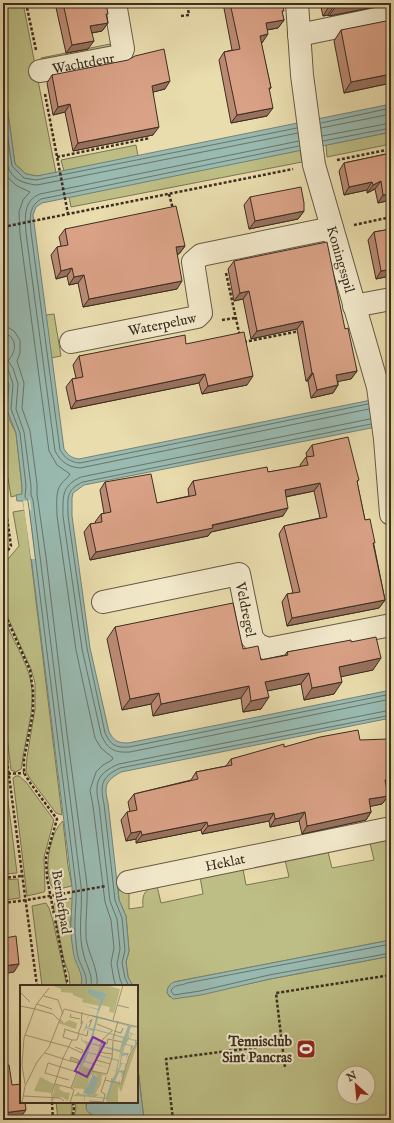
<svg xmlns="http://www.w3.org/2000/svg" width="394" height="1123" font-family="'IM FELL English',serif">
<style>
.green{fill:#bdbe85;stroke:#7c7653;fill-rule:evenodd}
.water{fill:#99bab1;stroke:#748277}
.pier{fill:#e9dcad}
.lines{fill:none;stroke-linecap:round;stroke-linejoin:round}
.shore{stroke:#6a7469;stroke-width:1}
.minor-casing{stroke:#675a44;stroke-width:24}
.path{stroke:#3c2e21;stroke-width:2.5;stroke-dasharray:3 2;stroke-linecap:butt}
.minor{stroke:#f1e8ca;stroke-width:22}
.wall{fill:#bb8a73;stroke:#3c2e21}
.shaded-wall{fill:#98715e;stroke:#3c2e21}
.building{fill:#d9a186;stroke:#3c2e21}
.labels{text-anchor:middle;stroke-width:4;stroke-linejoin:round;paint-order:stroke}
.street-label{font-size:14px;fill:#3c2e21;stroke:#f1e8ca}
.poi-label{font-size:14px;font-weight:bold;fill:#3c2e21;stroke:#f1e8ca;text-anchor:end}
.inset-road{fill:none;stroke:#a49675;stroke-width:1}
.view{fill:#7b2cbf;fill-opacity:0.15;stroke:#7b2cbf;stroke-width:2}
.inset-edge{fill:none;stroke:#3c2e21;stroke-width:2}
</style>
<rect width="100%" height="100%" fill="#e9dcad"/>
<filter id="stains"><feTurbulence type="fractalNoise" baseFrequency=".005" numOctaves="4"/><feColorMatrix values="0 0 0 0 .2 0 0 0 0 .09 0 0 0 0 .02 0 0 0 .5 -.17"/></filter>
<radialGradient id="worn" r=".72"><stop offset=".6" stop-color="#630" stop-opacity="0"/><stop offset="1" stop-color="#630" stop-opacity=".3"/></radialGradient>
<path class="green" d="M3,3H23L56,173L37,176L26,174L15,164L3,77Z
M110,44L111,52L43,66L41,58Z
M391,132V144L327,157L326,145Z
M136,145L138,156L64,171L61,160Z
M300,150L302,162L71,207L69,197Z
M54,314L61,356L51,358L46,315Z
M3,365L9,385L10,421L16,433L22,487V494L11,497L8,478L3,474Z
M25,510L62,815L56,813L31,780L26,772L27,757L35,709V683L31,669L8,618L3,594V565L19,546L13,512Z
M3,614C9,634 21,651 28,671C39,702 25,734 22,765L21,769L16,772L11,770L3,702Z
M19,776L26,782L54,820L44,857L45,890L44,892L27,896L13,778L16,776Z
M3,777H5L17,873L3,874Z
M63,821L68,866L72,886L54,890C42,875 49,833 63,821Z
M391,837V940L174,982L167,993L170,997L229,988L270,979L391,956V1120H144L137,1060V986H133L128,977L126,962L129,951L126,916L119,900L118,888L129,886V909L143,907C142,894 144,890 157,886L161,903L203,894L200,877L243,869L246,885L289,877L285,860L328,852L332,868L374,860L370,843ZM344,1073H368V1097H344Z
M18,879L20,898L5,900L3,880Z
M73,898L72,914L70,922L82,978L81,986H70L69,974L63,958L53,907L56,901Z
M46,903L49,908L53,921L67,986H42L32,906Z
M56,1102H72V1111L70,1120H58Z
M75,1102H87L86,1105L90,1114L97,1117L99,1120H73L76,1109Z"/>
<path class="water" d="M3,77L15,164L26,174L37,176L391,104V132L42,203L36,207L33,215L64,449C68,455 71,458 79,459L391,396V424L84,485L73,493L72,498V516L90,648L109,732C114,741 118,743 128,743L391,690V718L121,772C105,781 104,786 108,803L119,900L126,916L129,951L126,962L128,977L133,986H81C84,976 78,968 75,959C73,954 73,948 72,943C69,924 73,905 72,886L27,524L23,501H17L16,495L22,494V486L16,433L7,410L9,385L3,366V358L5,349V340L3,336Z
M391,940V956L270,979L201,995L173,999L167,993C167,987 170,984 174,982Z
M137,1060L144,1120H99C96,1115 89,1115 86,1109L87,1102H137Z"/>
<path class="pier" d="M30,500L31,510L29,511L35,559H31L23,501Z"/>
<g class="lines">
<path class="shore" d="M3,106L12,166L24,178L36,180L297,128
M321,123L391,108
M321,128L391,114
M322,136L391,123
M299,141L40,194C23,201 25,217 26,233L55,451C61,462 68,467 80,468L369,409
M323,141L391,128
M3,142C7,167 7,182 37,185L298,133
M299,146L41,199C28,207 30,219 31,232L60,450C65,458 70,462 80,463L368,404
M3,173L17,186L30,192L23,200L19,212L20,234L49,451L57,465L70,474C68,478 64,480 61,484C55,492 57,506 57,516L76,650L95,738L101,748L113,758L112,760L103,765L96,772L90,790L93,806L105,902L111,920L114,948L111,963L114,980L116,986
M3,327L9,328L14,331L20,340V353L17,361L24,383L22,408L30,431L37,484V494L46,557L67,734L87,885C88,903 85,920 86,938C88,954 99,969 97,986
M3,333L10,336C18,344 14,354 8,361L13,368L18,384L16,409L24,432L31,486V495L33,500L81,886C83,909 77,933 84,956C87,967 93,975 91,986
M3,367L8,369L13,384L11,409L20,433L26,486L25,497L28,501L31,523L76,886C77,905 73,923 76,941C76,946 77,952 78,957C81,967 88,975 86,986
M370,419L81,477C61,486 63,497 63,516L82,649L101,734C107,749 114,753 130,752L391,699
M371,424L83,482C65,490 68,499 68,516L87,648L105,733C111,745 115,748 129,747L391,694
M391,944L187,983C182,986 173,984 171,991L174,995L200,991L269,975L391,953
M123,986L120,979L117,964L120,949L117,919L110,901L99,805C94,783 97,773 119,764L391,710
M129,986L125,978L122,963L125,950L122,918L115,900L104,804C100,785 101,777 120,768L391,715"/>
<defs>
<g id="minor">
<path id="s1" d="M297,3L302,75L314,165L378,387L385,439L391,514"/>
<path d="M299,35L391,16"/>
<path id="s2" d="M40,71L120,56L123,49L115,3"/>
<path d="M354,306L391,299"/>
<path id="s3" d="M71,342L197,317L201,313L193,262L201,255L332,228"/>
<path id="s4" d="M103,602L239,574L252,638L258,645L268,649L391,625"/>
<path id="s5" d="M128,882L391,828"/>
</g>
</defs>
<use href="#minor" class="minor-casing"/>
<path class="path" d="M26,3L36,50
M181,16L189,15L187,3
M45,94L68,214
M57,157L150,138
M337,160L391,149
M169,194L173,209
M354,225L391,217
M3,227L293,169
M226,273L240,337
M222,320L235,318
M244,342L300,331
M3,489L11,546L3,557
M3,600L6,617L30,670L33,691V713L24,759V773L31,784L57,819L46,858L47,878L68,986
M3,731L37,986
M3,774L24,773
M3,878L22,876
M3,903L27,900L106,886
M282,1044L285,1067
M52,1102L53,1120
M72,1120L74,1109L73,1102
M173,1120L166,1059L282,1044L276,993L391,975
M383,1120L391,1119"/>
<use href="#minor" class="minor"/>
</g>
<path class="wall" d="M55,3H106L107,16L108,23L102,31L92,33L88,49L66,53Z
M223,3H282V13L284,20L278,28L267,30L262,43H261L271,88L269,90L267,116L231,123L219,60L224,52L232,50Z
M320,3H391V4H389L329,16L328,15L323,16Z
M341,30L391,83L344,93L334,41Z
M52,75L165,89L153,92V135L73,151L65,112L53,115L47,83Z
M391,153V200L378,203L375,189L367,193V190L344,195L339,171L344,163Z
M250,197L304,211L298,219L249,229L244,205Z
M65,229L185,246L179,254H177V289L83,307L78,283L69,285L67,276L56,279L51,255L57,247L61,246L59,237Z
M391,229V282L390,276L376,279L368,240L374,232Z
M234,261L345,329L357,371L351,379L338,381V385L333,393L311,398L308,381H306L297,329L251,339L243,299L234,301L228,269Z
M391,335V350L389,338Z
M186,344L247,385L202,394L199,383L71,409L66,387L72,379L76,378L73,365L79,356Z
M312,445L359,480L357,482L365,520L374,545L385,600L379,608L287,626L282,602L287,594L293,593L279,534L284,526L320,518L314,491L286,497L283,516L211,532L208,536L90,560L84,532L90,524L96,523L95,522L101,514L104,513L100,490L105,482L157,503L189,496L188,489L193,481L268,472L301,467L300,465L306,457H307L306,453Z
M115,627L243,649L261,660L285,655L287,652L351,642L373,670L341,676L334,694L304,700L301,684L267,691L261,709L243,712L241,698L153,716L151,704L122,710L107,639Z
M360,740L390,786L386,787L388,796L382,804L370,806L371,812L366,820L302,834L299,821L270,827L269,821L202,834L201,830L136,843V839L126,841L121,820L127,812H130L128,802L134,794L191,780L196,772L226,766L231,759L284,747Z"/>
<path class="shaded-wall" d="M349,3H391V4H389L329,16L336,6Z
M335,4L328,15L323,16L330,5Z
M284,20L278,28L260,31L266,23Z
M108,23L102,31L85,34L90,26Z
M268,34L262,43L254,44L260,36Z
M94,41L88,49L66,53L72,45Z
M391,74V83L344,93L351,82Z
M170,81L165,89L146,94L152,86Z
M70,104L65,112L53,115L58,107Z
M273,108L267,116L231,123L237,115Z
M159,127L153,135L73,151L78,143Z
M381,181L375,189L367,193L373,185Z
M372,182L367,190L344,195L349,187Z
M391,194V200L378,203L383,195Z
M304,211L298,219L249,229L255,221Z
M185,246L179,254L170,255L176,247Z
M72,268L67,276L56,279L61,271Z
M391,269V275L390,276L376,279L381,271Z
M84,275L78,283L69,285L74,277Z
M182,281L177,289L83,307L89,299Z
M249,291L243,299L234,301L240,293Z
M303,321L297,329L251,339L257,331Z
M357,371L351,379L331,383L336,375Z
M312,373H313L308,381H306Z
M205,374L199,383L71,409L76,401Z
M253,376L247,385L202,394L208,386Z
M338,385L333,393L311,398L317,390Z
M320,483L314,491L279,498L285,490Z
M288,508L283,516L211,532L208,536L90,560L96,552Z
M385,600L379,608L287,626L292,618Z
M381,658L373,670L331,679L339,667Z
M309,673L301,684L257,693L265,682Z
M342,682L334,694L304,700L312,688Z
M249,686L241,698L153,716L161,704Z
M159,693L151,704L122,710L130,699Z
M269,697L261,709L243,712L251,701Z
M391,779V784L390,786L379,788L385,780Z
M388,796L382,804L363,808L369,799Z
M305,812L299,821L270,827L275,819Z
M371,812L366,820L302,834L307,826Z
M274,813L269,821L202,834L208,826Z
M207,822L201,830L136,843L142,835Z
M141,831L136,839L126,841L131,833Z
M19,964L14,972L3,974V966Z
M26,1110L20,1118L3,1120V1113Z"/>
<path class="building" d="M63,3H106L108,14H106L108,23L90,26L94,41L72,45Z
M230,3H282L284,11H282L284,20L266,23L268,34L260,36L271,88H269L273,108L237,115L224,52L240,49Z
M329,3H349L336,6L335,4L330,5Z
M391,20V74L351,82L341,30Z
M164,49L170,81L152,86L159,127L78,143L70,104L58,107L52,75L128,60L135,56Z
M391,153V194L383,195L381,181L373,185L372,182L349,187L344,163Z
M301,187L304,203V211L255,221L250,197Z
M176,206L185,246L176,247L182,281L89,299L84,275L74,277L72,268L61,271L57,247L68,245L65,229Z
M391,229V269L381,271L374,232Z
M327,242L345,329L348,328L357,371L336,375L338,385L317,390L313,373H312L303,321L257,331L249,291L240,293L234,261Z
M244,332L253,376L208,386L205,374L76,401L72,379L83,377L79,356L185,335L186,344Z
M348,437L356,469L359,480L357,481L365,520L370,519L375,543H373L385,600L292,618L287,594L300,592L284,526L327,517L320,483L285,490L288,508L212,525L213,528L96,552L90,524L102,522L101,514L111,512L105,482L151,474L157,503L196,495L193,481L267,467L268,472L308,465L306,457L314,456L312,445Z
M233,603L243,649L258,646L261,660L288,655L287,652L351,640V642L376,637L381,658L339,667L342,682L312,688L309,673L265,682L269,697L251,701L249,686L161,704L159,693L130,699L115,627Z
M358,730L360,740L388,739L391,754V779L385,780L388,796L369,799L371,812L307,826L305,812L275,819L274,813L208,826L207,822L142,835L141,831L131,833L127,812L137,810L134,794L198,779L196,772L232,765L231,759L284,744V747L320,737Z
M3,926H4L5,938L16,936L19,964L3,966Z
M9,1065L12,1085L21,1084V1102H25L26,1110L3,1113V1066Z"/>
<defs>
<symbol id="stadium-square" viewBox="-11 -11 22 22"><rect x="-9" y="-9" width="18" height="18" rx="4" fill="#8f2418" stroke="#f1e8ca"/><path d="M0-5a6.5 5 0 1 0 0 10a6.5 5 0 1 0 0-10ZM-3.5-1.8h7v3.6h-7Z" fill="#fff"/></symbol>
</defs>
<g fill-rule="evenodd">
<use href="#stadium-square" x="295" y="1038" width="22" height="22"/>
</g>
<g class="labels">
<g class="street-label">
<text dy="5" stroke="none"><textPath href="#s2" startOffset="44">Wachtdeur</textPath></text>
<text dy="5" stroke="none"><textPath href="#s1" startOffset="261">Koningsspil</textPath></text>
<text dy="5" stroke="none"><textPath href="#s3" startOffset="93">Waterpeluw</textPath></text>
<text dy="5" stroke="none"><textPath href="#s4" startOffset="175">Veldregel</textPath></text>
<text dy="5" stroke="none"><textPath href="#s5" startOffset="99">Heklat</textPath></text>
<text transform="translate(62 902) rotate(81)" y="5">Bernlefpad</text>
</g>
<g class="poi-label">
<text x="292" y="1046">Tennisclub<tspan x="292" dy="16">Sint Pancras</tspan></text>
</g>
</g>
<g transform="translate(20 985)">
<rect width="118" height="118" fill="#e9dcad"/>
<path d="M31,0H86L100,4L94,28L89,27L90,22L81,20L87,8L68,3L67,8L80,16L79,21L62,17L63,14L53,10V8L41,7V4ZM41,34L44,38L49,35L57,38L56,44L38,38ZM109,41V54L104,60L100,83L91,97V93H93L96,87L92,85L96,86L99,82L102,63ZM61,55L69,58L53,103L63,81L90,92L75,88L82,90L81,99L75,109H79L75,112L53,111L59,107L60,109L72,110L79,93L75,89L71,90L65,108L63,109L64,104L52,103L60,80L51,76V73L60,76L66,62V59ZM118,57L101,107L98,101V118H87L92,98L101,99L109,72ZM20,92L34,99L31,108L14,106ZM35,100L40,101L39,104L44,107L50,108L48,116L42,112L35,113L32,116Z" fill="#bdbe85"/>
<path d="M68,3L87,8L77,31L118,43L111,42L109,47L118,51L112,49L110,54L117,55L115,60V56L108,54L106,59L114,61L110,67L111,61L105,60L103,68H109L106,75L107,70L102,71L101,78L106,79L104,84L105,79H102L99,86L104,85V88L101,93L102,88L99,87L97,91L95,96L99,97L100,95V98L93,97L87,118L86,114L65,111L64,118V111L54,109L86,113L91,97L100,83L104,60L107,53H110L111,49L108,47L110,42L102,63L97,85L64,77L53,103L69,58L61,55L62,51V55L69,57L73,46L66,43L63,49L67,37V42L73,44L76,33L69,30L67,35L68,30L76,31L78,25L62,20L78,24L80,16L67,8ZM78,33L108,41L104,52L75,44ZM75,45L103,53L100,65L71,58ZM71,59L100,67L99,75L68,67ZM68,68L98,76L96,85L65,76ZM73,89L79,93L73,109L69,110L64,108Z" fill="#99bab1" fill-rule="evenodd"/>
<path class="inset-road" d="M0,7L10,17M24,11L38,15L43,29M17,19L32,24M97,20L109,23M0,21L15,24M15,24L33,29L39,35M44,24L118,42M51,29L50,32L60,34M93,35L103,0M61,39L62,27M77,39L92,45M69,42L72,34L69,37M44,44L67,51L68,45M45,45L43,52L52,55M94,46L101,48L103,43M58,49L63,36M5,50L49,62L62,68L63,65L55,62M93,54L98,36M93,56L92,73L87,89L72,86L83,54L93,45M81,58L87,59L88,54L102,57M79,67L92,69M25,68L50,76M51,72L59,75V78L50,76ZM76,75L90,79M49,95L25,88L28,78L57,87L51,103M85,95L101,99L109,71L118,56M5,99L2,80L4,53L16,20L29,3M35,99L51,103M3,111L40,113L44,116M69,116L83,117M2,118L5,101L17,77L29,62L44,24M32,118V107L43,73L52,55H57L59,49M50,118L54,105L51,103M83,118L85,109L81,107L86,92"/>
<path class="view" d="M73,52L85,58L67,92L55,86Z"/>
<rect width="118" height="118" class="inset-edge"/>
</g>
<rect width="394" height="1123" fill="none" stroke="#e9dcad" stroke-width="16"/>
<rect x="4" y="4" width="386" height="1115" fill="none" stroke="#3c2e21" stroke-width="2"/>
<rect x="8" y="8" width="378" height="1107" fill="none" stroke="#3c2e21"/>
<g transform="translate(356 1085) rotate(333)"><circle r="19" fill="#f1e8ca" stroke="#a99e86"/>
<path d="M0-3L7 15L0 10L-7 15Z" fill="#8f2418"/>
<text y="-6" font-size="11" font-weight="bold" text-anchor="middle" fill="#3c2e21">N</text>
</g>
<rect width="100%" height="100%" filter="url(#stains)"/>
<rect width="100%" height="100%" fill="url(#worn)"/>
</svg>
